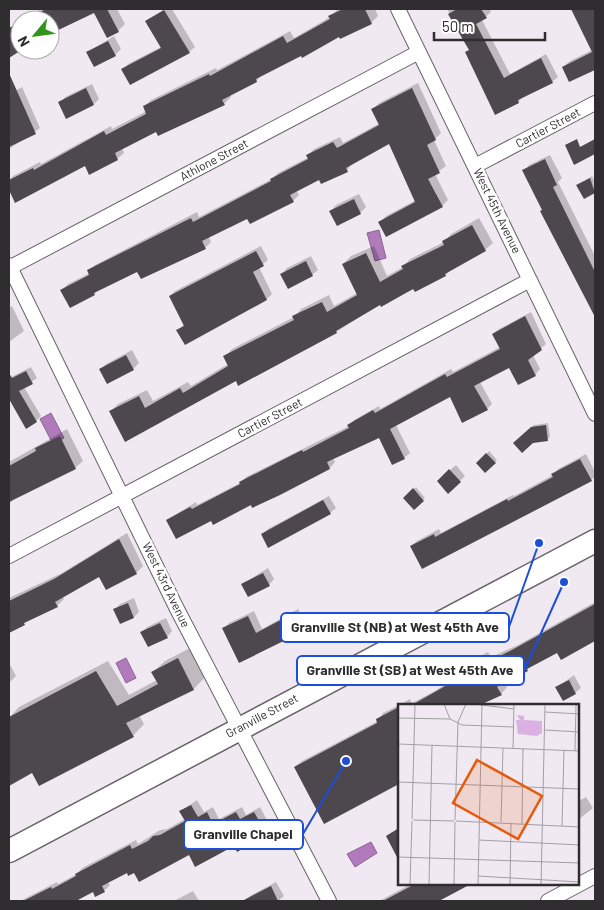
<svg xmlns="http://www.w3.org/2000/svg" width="604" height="910" font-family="Barlow,sans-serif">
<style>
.water{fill:#b17bbb;stroke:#8a6491}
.shadow{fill:#0003}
.building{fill:#4d474e}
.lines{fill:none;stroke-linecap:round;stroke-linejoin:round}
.minor-casing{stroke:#686269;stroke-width:16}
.trunk-casing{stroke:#686269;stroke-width:25}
.minor{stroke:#fff;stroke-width:14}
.trunk{stroke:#fff;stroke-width:22}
.labels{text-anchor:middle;stroke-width:5;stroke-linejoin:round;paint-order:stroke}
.street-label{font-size:12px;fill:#302d30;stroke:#fff}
.inset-road{fill:none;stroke:#a39ea4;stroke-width:1}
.view{fill:#e8590c;fill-opacity:0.15;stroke:#e8590c;stroke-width:2.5}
.inset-edge{fill:none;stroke:#302d30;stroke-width:2.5}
.leader{fill:none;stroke:#1d4ed8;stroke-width:2}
.callout-dot{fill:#1d4ed8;stroke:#fff;stroke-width:2}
.callout{fill:#fff;stroke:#1d4ed8;stroke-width:2}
.callout-label{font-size:14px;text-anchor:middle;font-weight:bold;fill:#302d30}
</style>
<rect width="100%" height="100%" fill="#f0e9f1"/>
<path class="water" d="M379,230L386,258L375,261L367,233Z
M51,413L64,438L53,444L40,419Z
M126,658L136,678L126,683L116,663Z
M371,842L377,853L355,867L347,854Z"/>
<path class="shadow" d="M41,9H117L125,24L118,31L94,11L50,34V20H21Z
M165,9H172L195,47L189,52L123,69L128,64L161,47L147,21Z
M338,9H375L378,16L372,22L340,38L339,35L263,74L256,81L230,95L231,97L224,104L156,130L122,148L124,153L117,159L85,164L15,201L9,188V180L13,176L40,162L41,164L111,126L112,129L147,111L144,107L151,100L216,68L217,70L290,31L294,38L330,17Z
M447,9H490L491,12L482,20L510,74L546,54L558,77L552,82L524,96L518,102L470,49Z
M572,9H595V68L570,81L563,67L570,61L592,50Z
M114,36L121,49L115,55L95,66L88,52Z
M418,83L441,133L434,140L446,166L435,174L448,200L442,206L380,222L386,216L416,200L390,142L352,163L347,171L319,178L296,190L299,195L293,201L247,217L209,237L211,242L205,248L138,270L99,289L94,294L62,290L68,284L90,273L89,271L95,265L197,212L199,217L272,179L278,173L309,157L308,155L314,149L340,137L343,143L380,123L373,109L379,103Z
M92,84L99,99L94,104L67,117L60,103L65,97Z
M22,87L40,128L9,149V94Z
M550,155L562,178L558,182L595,256V315L541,211L543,209L524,171L529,165Z
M592,176L595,182V192L584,197L578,185Z
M359,194L366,207L360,213L331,211L336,205Z
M479,218L493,243L485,250L451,269L446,275L380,304L336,332L237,380L126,441L111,411L118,404L147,390L153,401L188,382L191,386L228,364L225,357L232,349L294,317L301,309L329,295L334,306L357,293L343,264L351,256L374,246L387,276L403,267L410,259L444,242L451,234Z
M261,246L268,260L259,267L272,294L267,299L185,343L178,330L185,324L170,296L175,291Z
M311,256L318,270L312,275L282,274L287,268Z
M12,306L24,331L9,342V308Z
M531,312L546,344L533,355L540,369L535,375L510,366L480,382L492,404L487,409L450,396L396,425L410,453L404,458L379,436L333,458L335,462L330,468L253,507L251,504L211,519L167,520L196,502L197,505L240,483L246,477L349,426L354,420L379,406L380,409L451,369L453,372L500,347L493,334L499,329Z
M132,350L139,363L133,369L108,383L101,369L106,364Z
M31,367L37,378L24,387L41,416L36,421L9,398V378Z
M548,423L550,437L547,439L515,443L534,425Z
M67,429L83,461L75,468L16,497L9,504V462Z
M489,451L497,460L486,471L478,463Z
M586,454L595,472V476L591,480L411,546L417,541L439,529L441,533L513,495L514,496L553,475L558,469Z
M456,465L465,476L460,481L444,475Z
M416,487L425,498L414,508L405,498Z
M329,496L336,508L330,513L262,535L268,529Z
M127,533L143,566L136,573L100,575L63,597L64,599L57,606L9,631V598L62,573Z
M268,568L274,579L269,585L242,584Z
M134,598L139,612L134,617L120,623L115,609L120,604Z
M595,602V640L561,659L558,652L504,681L507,687L501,694L478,705H399L410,699L412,703L435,691L454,678L452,674L458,668L488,652L491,657L518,645Z
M298,609L307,625L301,631L240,662L223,629L229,623L254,611L262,629Z
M166,618L172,631L167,637L142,632L147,627Z
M190,648L205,677L194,689L139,715L144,724L133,736L33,771L9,784V743L18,738L9,718L19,707L108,661L129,695L157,680L153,672L165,661Z
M9,663L16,676L9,683Z
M574,675L581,688L575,693L557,687Z
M399,705V783L295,767L302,761L378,721L383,713Z
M586,797L593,808L578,820V799L579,801Z
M197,800L204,812L213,807L219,819L242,807L246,815L260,807L267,820L265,822L270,836L256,846L253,842L234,845L190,854L128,871L108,882L110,885L104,891H93L76,901H20L57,882L58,884L77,874L82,868L136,840L138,844L160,830L167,829L185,819L181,811Z
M276,882L284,896L278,901H244L250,896Z
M411,884H469L437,901H379Z
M193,891L199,901H174Z"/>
<path class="building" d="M46,9H107L119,32L107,38L94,13L50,34V20H24Z
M343,9H365L372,24L340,39L339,37L302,58L301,56L256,79L257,82L222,100L225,105L158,136L156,132L115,153L118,160L89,175L85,166L15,203L9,190V180L33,168L34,170L104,131L106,135L146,114L143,106L209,74L210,76L283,36L287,43L330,19L328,16Z
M457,9H481L487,18L476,24L504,78L541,58L553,83L518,100L519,103L495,115L465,52L469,50L448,14Z
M571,9H595V70L569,82L562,67L592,52Z
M164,10L190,53L130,85L121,69L161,48L145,21Z
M20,22V51L9,58V28Z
M108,41L116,56L94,67L86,52Z
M9,73L36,134L9,147Z
M86,88L94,105L66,119L58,102Z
M412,88L436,140L427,145L440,173L428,179L443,207L386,237L378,222L415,202L389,144L346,168L348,172L321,184L319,180L290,195L294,202L250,224L247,219L202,241L206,249L141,279L137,272L94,293L95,295L70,308L60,290L89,275L87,270L191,218L193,222L271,181L270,179L308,159L306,155L333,142L337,148L379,125L371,109Z
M577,139L580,147L595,139V154L574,165L565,145Z
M545,159L557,185L553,187L595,272V317L540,211L542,210L522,170Z
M590,178L595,193L584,199L576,185Z
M354,199L361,214L337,226L329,211Z
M472,225L486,251L445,274L446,276L415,292L413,289L381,307L380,305L336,331L337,333L266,371L238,386L236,381L125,442L109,411L139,396L145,408L180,388L183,393L228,366L223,356L294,320L292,316L322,302L327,312L357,295L342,264L366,253L380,282L403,269L401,266L444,245L442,241Z
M256,251L264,266L253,272L267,300L185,345L176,330L184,326L169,296Z
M306,261L313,276L288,289L280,274Z
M525,316L542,350L528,360L536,376L518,385L509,368L474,386L488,410L462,423L450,397L390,429L405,459L392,465L379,438L327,462L330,469L280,495L252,508L251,505L213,525L211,521L176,539L166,520L190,507L192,509L240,484L239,482L302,450L303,452L349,428L347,425L373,410L375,413L445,374L447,377L500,349L492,334Z
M126,355L134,370L107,384L99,369Z
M26,371L33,384L19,391L37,422L26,429L9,399V373L12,378Z
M546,425L548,441L533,443L522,453L513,443L531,427Z
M60,436L76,469L9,502V466L36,451L35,448Z
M486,453L496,463L485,473L476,463Z
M580,459L592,481L422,569L410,546L434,534L435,537L507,499L508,501L553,477L551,474Z
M449,469L461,482L448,494L437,481Z
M413,488L424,501L414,510L403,498Z
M323,500L331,514L268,548L261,534Z
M119,539L137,574L106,590L99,577L55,602L58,607L24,623L25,625L9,633V601L54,579Z
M263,573L270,586L248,597L241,584Z
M128,603L134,618L120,624L113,609Z
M595,604V641L561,660L557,653L527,669L528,671L497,687L502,695L480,705H412L454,681L450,674L482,657L485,663L510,651Z
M292,614L302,632L239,663L222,628L248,616L256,633Z
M160,623L168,638L148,647L140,632Z
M178,658L194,690L126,723L134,737L39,786L32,773L9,786V717L96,671L117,706L158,684L151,672Z
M569,680L576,694L563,701L555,687Z
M399,707V784L324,824L294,767L377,723L376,719Z
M191,805L198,817L207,812L213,824L236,812L240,819L254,812L262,826L259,828L265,843L255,848L253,843L237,852L234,846L195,867L189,855L139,882L134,873L128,876L127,873L102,886L105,892L95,897L93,892L76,901H23L51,887L52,889L76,876L75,874L130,845L132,849L148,841L153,836L160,835L185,821L179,811Z
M399,828V861L386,836Z
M415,884H471L439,901H383Z
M271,886L278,901H242Z"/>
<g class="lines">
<defs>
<path id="minor" d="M398,9L595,414
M475,166L595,103
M9,265L176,607L329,901
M9,268L419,52
M9,556L530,280
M548,901L595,876"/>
<path id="trunk" d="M9,851L595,541"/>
</defs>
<use href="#minor" class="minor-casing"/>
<use href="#trunk" class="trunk-casing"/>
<use href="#minor" class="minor"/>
<use href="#trunk" class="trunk"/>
</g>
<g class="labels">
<g class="street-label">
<text transform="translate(548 128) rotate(-28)" y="4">Cartier Street</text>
<text transform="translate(214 160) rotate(-28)" y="4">Athlone Street</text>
<text transform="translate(497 211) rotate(64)" y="4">West 45th Avenue</text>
<text transform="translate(270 418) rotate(-28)" y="4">Cartier Street</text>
<text transform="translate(166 585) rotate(64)" y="4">West 43rd Avenue</text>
<text transform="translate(262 716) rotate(-28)" y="4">Granville Street</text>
</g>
</g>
<g transform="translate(398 704)">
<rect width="181" height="181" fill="#f0e9f1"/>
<path d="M119,11L126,12V16L144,17V29L139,32L120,30L118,16H122Z" fill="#dab1e2"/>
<path class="inset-road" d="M46,0L52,15M76,0L116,5M147,8L182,10M0,14L52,15L64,21L115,23M147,26L182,28M0,40L182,47M115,44L116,0M177,47L178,0M0,78L182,85M14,115L17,0M15,116L56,117M57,116L60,18L68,0M58,117L182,123M103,118L105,44M124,120L125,45M164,122L166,46M81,136L182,141M0,153L182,159M80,172L182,178M12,181L14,117M31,181L34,41M56,181L57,118M80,181L84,0M112,181L113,119M143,181L147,0"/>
<path class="view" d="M79,56L144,92L120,135L55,99Z"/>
<rect width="181" height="181" class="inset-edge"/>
</g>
<path class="leader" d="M539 543L509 627M564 582L524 671M346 761L303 834"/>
<g class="callout-dot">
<circle cx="539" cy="543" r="5"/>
<circle cx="564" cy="582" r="5"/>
<circle cx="346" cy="761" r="5"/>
</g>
<g class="callout">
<rect x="281" y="613" width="228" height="29" rx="5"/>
<rect x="297" y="656" width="227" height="29" rx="5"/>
<rect x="184" y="820" width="119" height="29" rx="5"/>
</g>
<g class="callout-label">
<text x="395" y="632">Granville St (NB) at West 45th Ave</text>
<text x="410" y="675">Granville St (SB) at West 45th Ave</text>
<text x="243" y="839">Granville Chapel</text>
</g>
<rect width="604" height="910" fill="none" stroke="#302d30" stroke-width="20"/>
<g transform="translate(35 35) rotate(241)"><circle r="24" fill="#ffffff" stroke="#acabac"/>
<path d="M0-4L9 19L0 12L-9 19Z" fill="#2f951b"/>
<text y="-8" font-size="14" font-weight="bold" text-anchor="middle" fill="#302d30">N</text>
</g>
<path d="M434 32v8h111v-8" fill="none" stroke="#302d30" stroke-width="2.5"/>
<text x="442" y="32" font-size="15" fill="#302d30" stroke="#ffffff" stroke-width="4" paint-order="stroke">50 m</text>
</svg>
